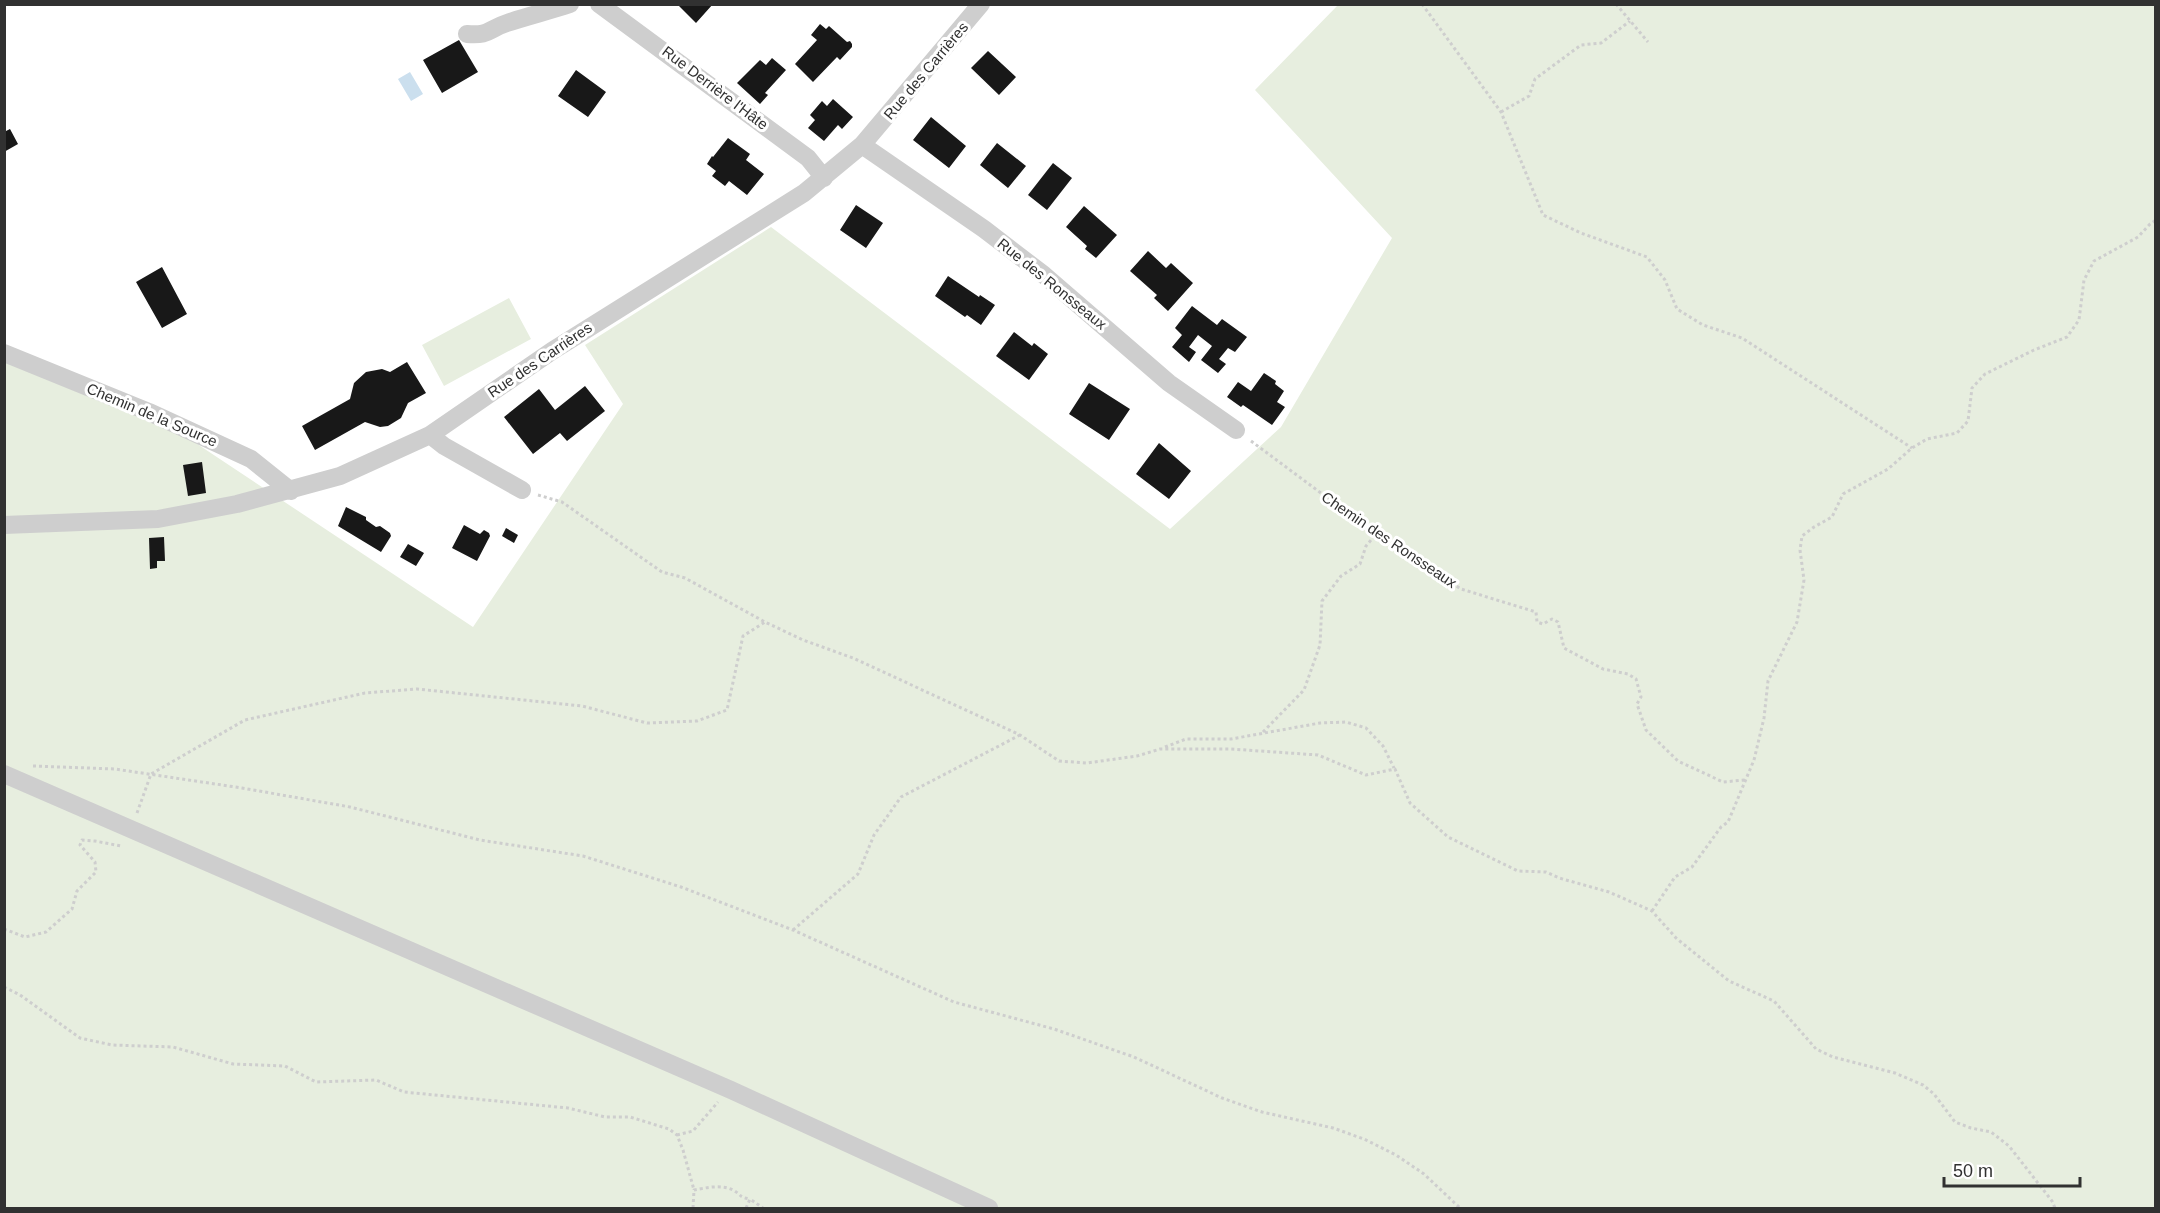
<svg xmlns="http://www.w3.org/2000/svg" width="2160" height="1213" font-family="Arial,sans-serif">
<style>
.green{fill:#e7eedf}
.water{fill:#cbdfee}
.building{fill:#181818}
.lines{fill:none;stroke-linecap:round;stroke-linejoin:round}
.path{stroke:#cecece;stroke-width:3;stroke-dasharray:3 3;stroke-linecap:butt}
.minor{stroke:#cecece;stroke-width:18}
.labels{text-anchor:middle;stroke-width:6;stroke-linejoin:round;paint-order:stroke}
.street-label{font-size:15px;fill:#313131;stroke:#fff}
</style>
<rect width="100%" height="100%" fill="#fff"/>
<path class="green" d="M1338,5H2155V1208H5L4,353L149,412L473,627L623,404L585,345L771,227L1170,529L1281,427L1392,238L1255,90Z
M509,298L531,339L444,386L422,345Z"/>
<path class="water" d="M410,72L423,94L411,101L398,79Z"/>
<path class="building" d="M677,4H713L696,23Z
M820,24L826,29L829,26L847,42L850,41L852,44V47L840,60L837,57L813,82L795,64L817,40L811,35Z
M459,40L478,72L442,93L423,60Z
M988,51L1016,77L999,95L971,68Z
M772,58L786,70L765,93L768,95L760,104L737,83L760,60L766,65Z
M576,70L606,92L588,117L558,96Z
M833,99L853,117L842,129L838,125L824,141L808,128L815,120L810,115L822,101L827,106Z
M931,117L966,146L949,168L913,140Z
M10,129L18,144L4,152V132Z
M728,138L750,154L746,160L764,174L747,195L729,181L725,186L712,176L716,171L707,164L712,156L713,157Z
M997,143L1026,166L1008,188L980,165Z
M1053,163L1072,178L1047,210L1028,195Z
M856,205L883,223L866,248L840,230Z
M1084,206L1117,235L1096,258L1085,249L1087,246L1066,227Z
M1148,251L1166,268L1171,263L1193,283L1168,311L1154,298L1157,295L1130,271Z
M162,267L187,314L162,328L136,282Z
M948,276L979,297L980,295L995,305L981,325L967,315L965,317L935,296Z
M1192,306L1217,325L1222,319L1247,337L1235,352L1228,348L1219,359L1226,364L1218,373L1201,360L1212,346L1198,335L1189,347L1196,352L1189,362L1172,347L1182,335L1175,328Z
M1014,332L1032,346L1034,343L1048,354L1029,380L996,356Z
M407,362L426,393L408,403L401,418L388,426L380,427L365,422L315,450L302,426L350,399L354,383L366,372L382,369L390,372Z
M1264,373L1276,381L1275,384L1284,391L1277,402L1285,407L1272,425L1243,405L1241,407L1227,397L1238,382L1251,391Z
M1089,383L1130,409L1109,440L1069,414Z
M585,386L605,411L567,441L560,433L533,454L504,417L539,389L555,410Z
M1159,443L1191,471L1169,499L1136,474Z
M202,462L206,493L188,496L183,465Z
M346,507L366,517V520L376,527L380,526L390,533L391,536L381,552L338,526Z
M464,525L480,534L484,530L489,533L490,536L477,561L452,548Z
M506,528L518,535L514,543L502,536Z
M164,537L165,561H157V568L150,569L149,538Z
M408,544L424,553L416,566L400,557Z"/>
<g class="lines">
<path class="path" d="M1422,4L1501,112L1543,215L1581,233L1647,257L1665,280L1677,309L1703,325L1742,338L1912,448
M1616,4L1648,42
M1501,112L1529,96L1535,79L1581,45L1601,43L1630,21
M1251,441L1376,534L1461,589L1536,612L1537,622L1543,624L1552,619L1558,622L1564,648L1603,669L1628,674L1636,679L1641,697L1637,704L1646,730L1678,761L1723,782L1745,780
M538,495L562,502L662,572L685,578L765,622L803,640L853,658L1020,735L1059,761L1087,763L1137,756L1160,749H1231L1318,755L1366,775L1395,769L1410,803L1448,837L1518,871L1546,872L1559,878L1609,892L1652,911L1676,938L1729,981L1774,1001L1816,1049L1833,1057L1895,1073L1923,1085L1934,1094L1955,1122L1971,1128L1991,1132L2009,1146L2052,1201L2055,1208
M1263,732L1304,690L1320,645L1322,601L1341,576L1360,564L1366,546L1376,534
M1165,747L1186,739H1231L1320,723L1346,722L1366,728L1383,746L1394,768
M33,766L115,769L242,788L350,807L480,840L583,856L681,887L793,930L954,1002L1054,1029L1134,1057L1222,1098L1262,1112L1333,1128L1364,1139L1396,1155L1424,1174L1460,1208
M137,813L151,774L245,720L365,693L417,689L582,706L647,723L697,721L727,710L743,636L765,622
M1652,911L1675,877L1692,867L1721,827L1728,822L1754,760L1764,718L1768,681L1797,622L1804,580L1800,550L1802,536L1814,527L1832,517L1843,494L1888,469L1912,448L1927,439L1957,433L1968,421L1972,388L1985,374L2034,350L2067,337L2079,320L2084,280L2094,261L2138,237L2150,224L2156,220
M4,929L25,937L46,932L72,909L77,891L96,872L95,862L80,845L82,840L95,841L121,846
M793,930L858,874L874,835L901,797L1020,735
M4,987L20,995L80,1038L112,1045L173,1047L233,1064L285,1066L316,1082L376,1080L404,1092L568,1108L605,1117H630L669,1129L677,1135L683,1150L694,1190
M677,1135L693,1131L718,1102
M693,1208L694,1190C705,1188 721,1184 733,1190C742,1195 738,1197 750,1199
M746,1208L750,1199L763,1208"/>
<path class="minor" d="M599,4L808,158L824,178
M467,34C490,36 488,29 507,23C528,16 549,11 570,4
M862,145L984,229L1044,275L1169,383L1236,430
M4,353L149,412L251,459L291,491
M430,435L444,446L522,490
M4,525L158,519L237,504L340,476L430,435L552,351L804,193L862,145L981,4
M4,774L731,1090L989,1208"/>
</g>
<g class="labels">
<g class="street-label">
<text transform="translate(926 71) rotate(-50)" y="5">Rue des Carrières</text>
<text transform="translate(715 88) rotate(37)" y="5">Rue Derrière l'Hâte</text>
<text transform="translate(1052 284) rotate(39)" y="5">Rue des Ronsseaux</text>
<text transform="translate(540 360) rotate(-34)" y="5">Rue des Carrières</text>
<text transform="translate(152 415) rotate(23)" y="5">Chemin de la Source</text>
<text transform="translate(1389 540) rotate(34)" y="5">Chemin des Ronsseaux</text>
</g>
</g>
<rect width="2160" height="1213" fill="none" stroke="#313131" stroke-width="12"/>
<path d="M1944 1177v9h136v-9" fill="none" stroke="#313131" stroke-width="3"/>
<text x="1953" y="1177" font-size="18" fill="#313131" stroke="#ffffff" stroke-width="4.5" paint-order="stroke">50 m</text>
</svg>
